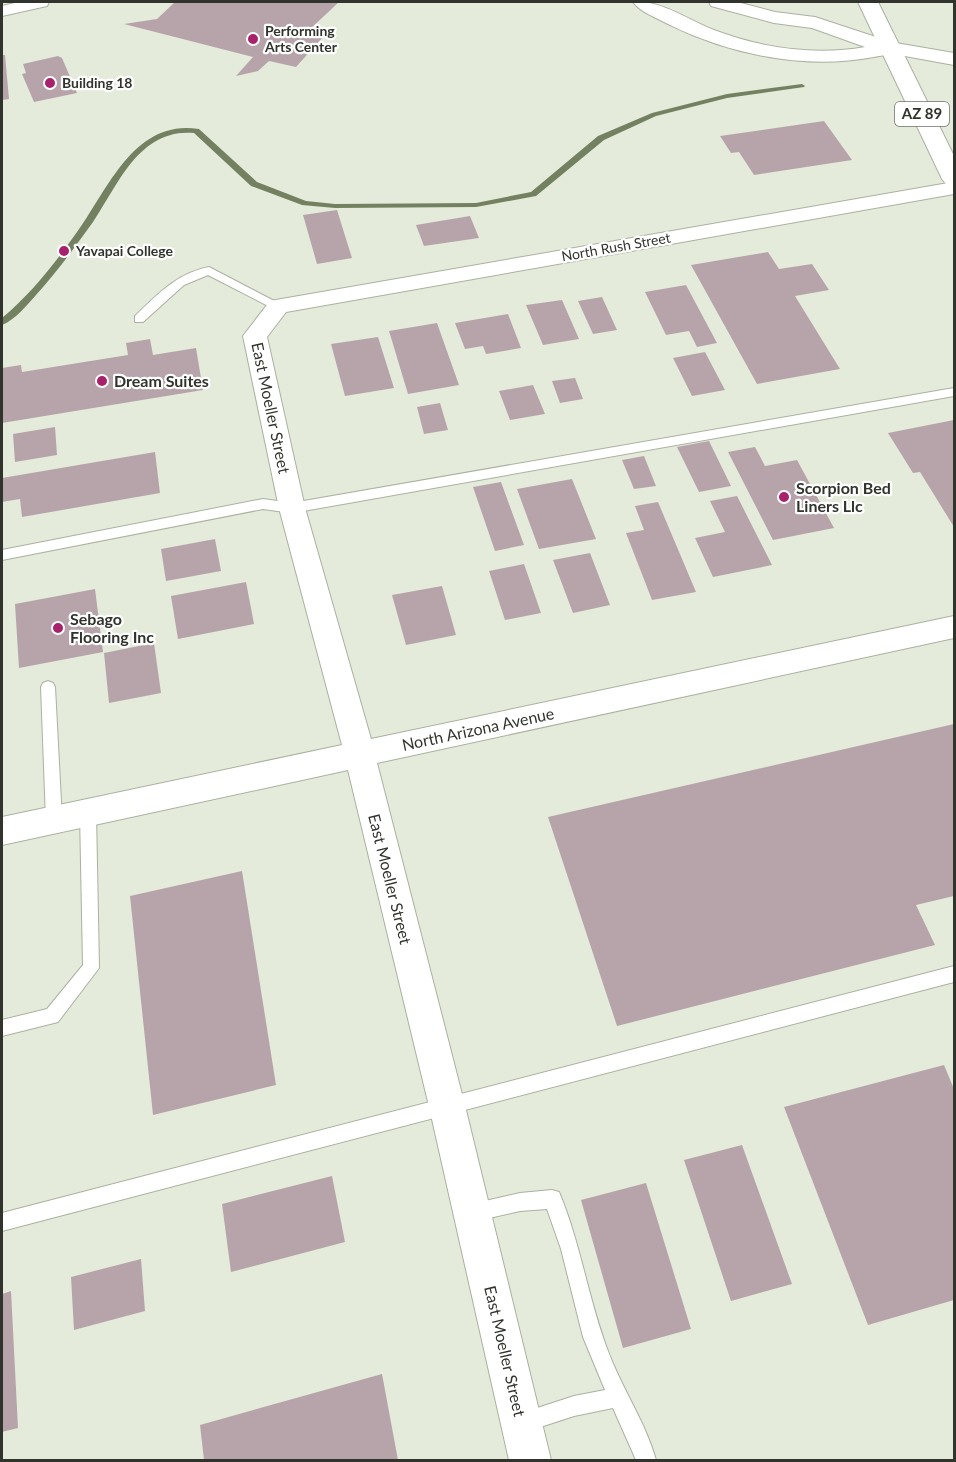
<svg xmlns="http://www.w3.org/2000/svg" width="956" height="1462" font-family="Lato,sans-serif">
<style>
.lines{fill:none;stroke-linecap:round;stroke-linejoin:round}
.stream{fill:#748161;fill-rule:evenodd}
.building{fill:#b7a4ab}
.lane-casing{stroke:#aab1a1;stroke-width:2}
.street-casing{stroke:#aab1a1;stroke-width:2}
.secondary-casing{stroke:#aab1a1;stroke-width:2}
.primary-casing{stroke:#aab1a1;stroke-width:2}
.lane{fill:#fff;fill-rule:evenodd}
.street{fill:#fff;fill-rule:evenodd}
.secondary{fill:#fff;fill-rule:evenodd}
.primary{fill:#fff;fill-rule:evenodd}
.poi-dot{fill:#a8226b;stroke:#fff;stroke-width:2}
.labels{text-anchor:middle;stroke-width:4.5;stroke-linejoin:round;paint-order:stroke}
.far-poi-label{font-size:14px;font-weight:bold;fill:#31342d;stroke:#fff;text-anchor:start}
.far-street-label{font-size:14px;fill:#31342d;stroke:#fff}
.shield{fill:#fff;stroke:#6f716c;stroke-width:1.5}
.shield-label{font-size:15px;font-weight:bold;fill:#31342d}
.poi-label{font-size:16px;font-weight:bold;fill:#31342d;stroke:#fff;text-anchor:start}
.street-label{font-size:16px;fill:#31342d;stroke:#fff}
</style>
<rect width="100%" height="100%" fill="#e4ebda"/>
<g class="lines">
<path class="stream" d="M802,84L805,86L804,87L727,98L656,116L604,140L536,196L476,207L335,208L302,205L251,186L194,133C139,128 118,185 93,222C75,247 57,272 36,295C27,305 15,320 2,325V318C31,294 55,263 77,232C107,191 134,118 199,129L257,182L306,201L335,204L476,203L531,192L598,136L652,113L727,94Z"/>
</g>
<path class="building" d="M175,2H339L307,32L324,36L296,67L269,61L258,71L236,76L253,57L124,24L157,19Z
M2,55H5L9,99L2,100Z
M58,56L62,58L77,93L34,102L22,74L26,73L23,64Z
M824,121L852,160L754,175L739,152L731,153L720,136Z
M337,210L352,258L317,264L303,215Z
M470,216L479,238L424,246L416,225Z
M768,252L779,269L812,264L829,290L795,296L840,369L757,384L691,265Z
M686,285L717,343L697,347L689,331L666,335L645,292Z
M602,297L617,330L593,334L578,301Z
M562,300L579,339L543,345L526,305Z
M508,314L521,348L486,354L483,346L465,349L455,323Z
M437,323L459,385L408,394L389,331Z
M378,337L394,388L345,396L331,344Z
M150,339L153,355L196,348L203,390L2,423V368L21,365L22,372L128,355L126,343Z
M705,352L725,390L692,396L673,358Z
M575,378L583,399L560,403L552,381Z
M533,385L545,414L510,420L499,391Z
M440,403L448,430L424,434L417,407Z
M954,420V527L920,472L913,473L888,433Z
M55,427L57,455L15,462L13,434Z
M709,441L731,486L699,492L677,447Z
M755,447L765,466L797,460L834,528L773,540L728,452Z
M155,452L160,493L22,517L20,499L2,502V478Z
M644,456L656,486L634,489L622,460Z
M572,479L596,539L539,549L517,489Z
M501,482L524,545L495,551L473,487Z
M737,496L772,565L713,577L695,538L725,532L710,501Z
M658,502L696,592L652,600L626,533L644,530L635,506Z
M215,539L221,571L166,581L161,549Z
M590,553L610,605L573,613L553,560Z
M524,564L541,613L505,620L489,571Z
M246,582L254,624L178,639L171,596Z
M442,586L456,635L406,645L392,595Z
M95,589L103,652L19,668L15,604Z
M154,643L161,693L109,703L104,653Z
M954,724V896L916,905L935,945L617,1026L548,817Z
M242,871L276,1085L153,1115L130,896Z
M944,1065L954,1089V1300L868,1325L784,1107Z
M742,1145L792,1284L731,1301L684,1160Z
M332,1176L345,1242L231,1272L222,1204Z
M646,1183L691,1329L623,1348L581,1200Z
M141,1259L145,1311L74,1330L71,1277Z
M11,1291L18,1428L2,1432V1294Z
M382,1374L398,1460H204L200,1425Z"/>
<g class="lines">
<defs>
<path id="lane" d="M209,267L284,306L278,310L274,309L208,275L184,285L143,322H135V316C157,295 177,273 209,267Z
M954,388V396L292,513L263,509L2,560V550L263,499L292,503Z
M48,681L53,683L55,687L62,820L60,825L54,827L48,825L46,820L41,687L43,683Z
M88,806L94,808L96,813L99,968L58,1022L2,1036V1020L47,1009L83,965L80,813L82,808Z
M954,966V982L2,1231V1213Z
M552,1190L559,1192C581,1244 588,1299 608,1351C622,1389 645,1421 656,1460H636L613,1408L574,1416L522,1433L515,1430L512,1423L515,1416L522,1413L574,1396L605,1390L583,1337L561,1249L547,1209L520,1211L472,1222L465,1220L463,1213L465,1206L472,1204L520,1193Z"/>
<path id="street" d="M19,2H49L47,6L2,16V6Z
M633,2C661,0 688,20 714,30C761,48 816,56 865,47L812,28L774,23L711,6L709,2H737L775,12L815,17L897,44L900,48C895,55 883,55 874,57C805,70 731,55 668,24C657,18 640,12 633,2Z
M954,182V194L286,312L267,337L305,508L371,739L954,616V638L377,763L465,1106L551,1460H509L429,1106L348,770L2,845V817L342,745L279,508L243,336L270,301Z"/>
<path id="secondary" d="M890,42L954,53V65L883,52L879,48L883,44Z"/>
<path id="primary" d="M858,2H878L954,156V186L946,184L942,179Z"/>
</defs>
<use href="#lane" class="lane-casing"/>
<use href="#street" class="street-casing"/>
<use href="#secondary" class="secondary-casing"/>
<use href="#primary" class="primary-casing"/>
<use href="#lane" class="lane"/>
<use href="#street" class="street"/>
<use href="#secondary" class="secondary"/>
<use href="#primary" class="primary"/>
</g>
<g class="poi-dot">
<circle cx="253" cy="39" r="6"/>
<circle cx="50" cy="83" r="6"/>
<circle cx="64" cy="251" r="6"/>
<circle cx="102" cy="381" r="6"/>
<circle cx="784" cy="497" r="6"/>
<circle cx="58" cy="628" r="6"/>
</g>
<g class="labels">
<g class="far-poi-label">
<text x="265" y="36">Performing<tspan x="265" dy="16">Arts Center</tspan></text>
<text x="62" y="88">Building 18</text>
<text x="76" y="256">Yavapai College</text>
</g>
<g class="far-street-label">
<text transform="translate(616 247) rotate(-10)" y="5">North Rush Street</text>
</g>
<rect class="shield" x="895" y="102" width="54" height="24" rx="4.5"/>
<g class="shield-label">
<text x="922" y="119">AZ 89</text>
</g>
<g class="poi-label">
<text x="114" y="387">Dream Suites</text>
<text x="796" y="494">Scorpion Bed<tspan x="796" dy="18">Liners Llc</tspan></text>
<text x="70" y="625">Sebago<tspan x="70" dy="18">Flooring Inc</tspan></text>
</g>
<g class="street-label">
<text transform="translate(271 408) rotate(78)" y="6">East Moeller Street</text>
<text transform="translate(478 729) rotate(-12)" y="6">North Arizona Avenue</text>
<text transform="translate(390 879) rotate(76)" y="6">East Moeller Street</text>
<text transform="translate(505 1351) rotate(77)" y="6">East Moeller Street</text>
</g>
</g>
<rect width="956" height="1462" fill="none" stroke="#31342d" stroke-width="6"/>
</svg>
